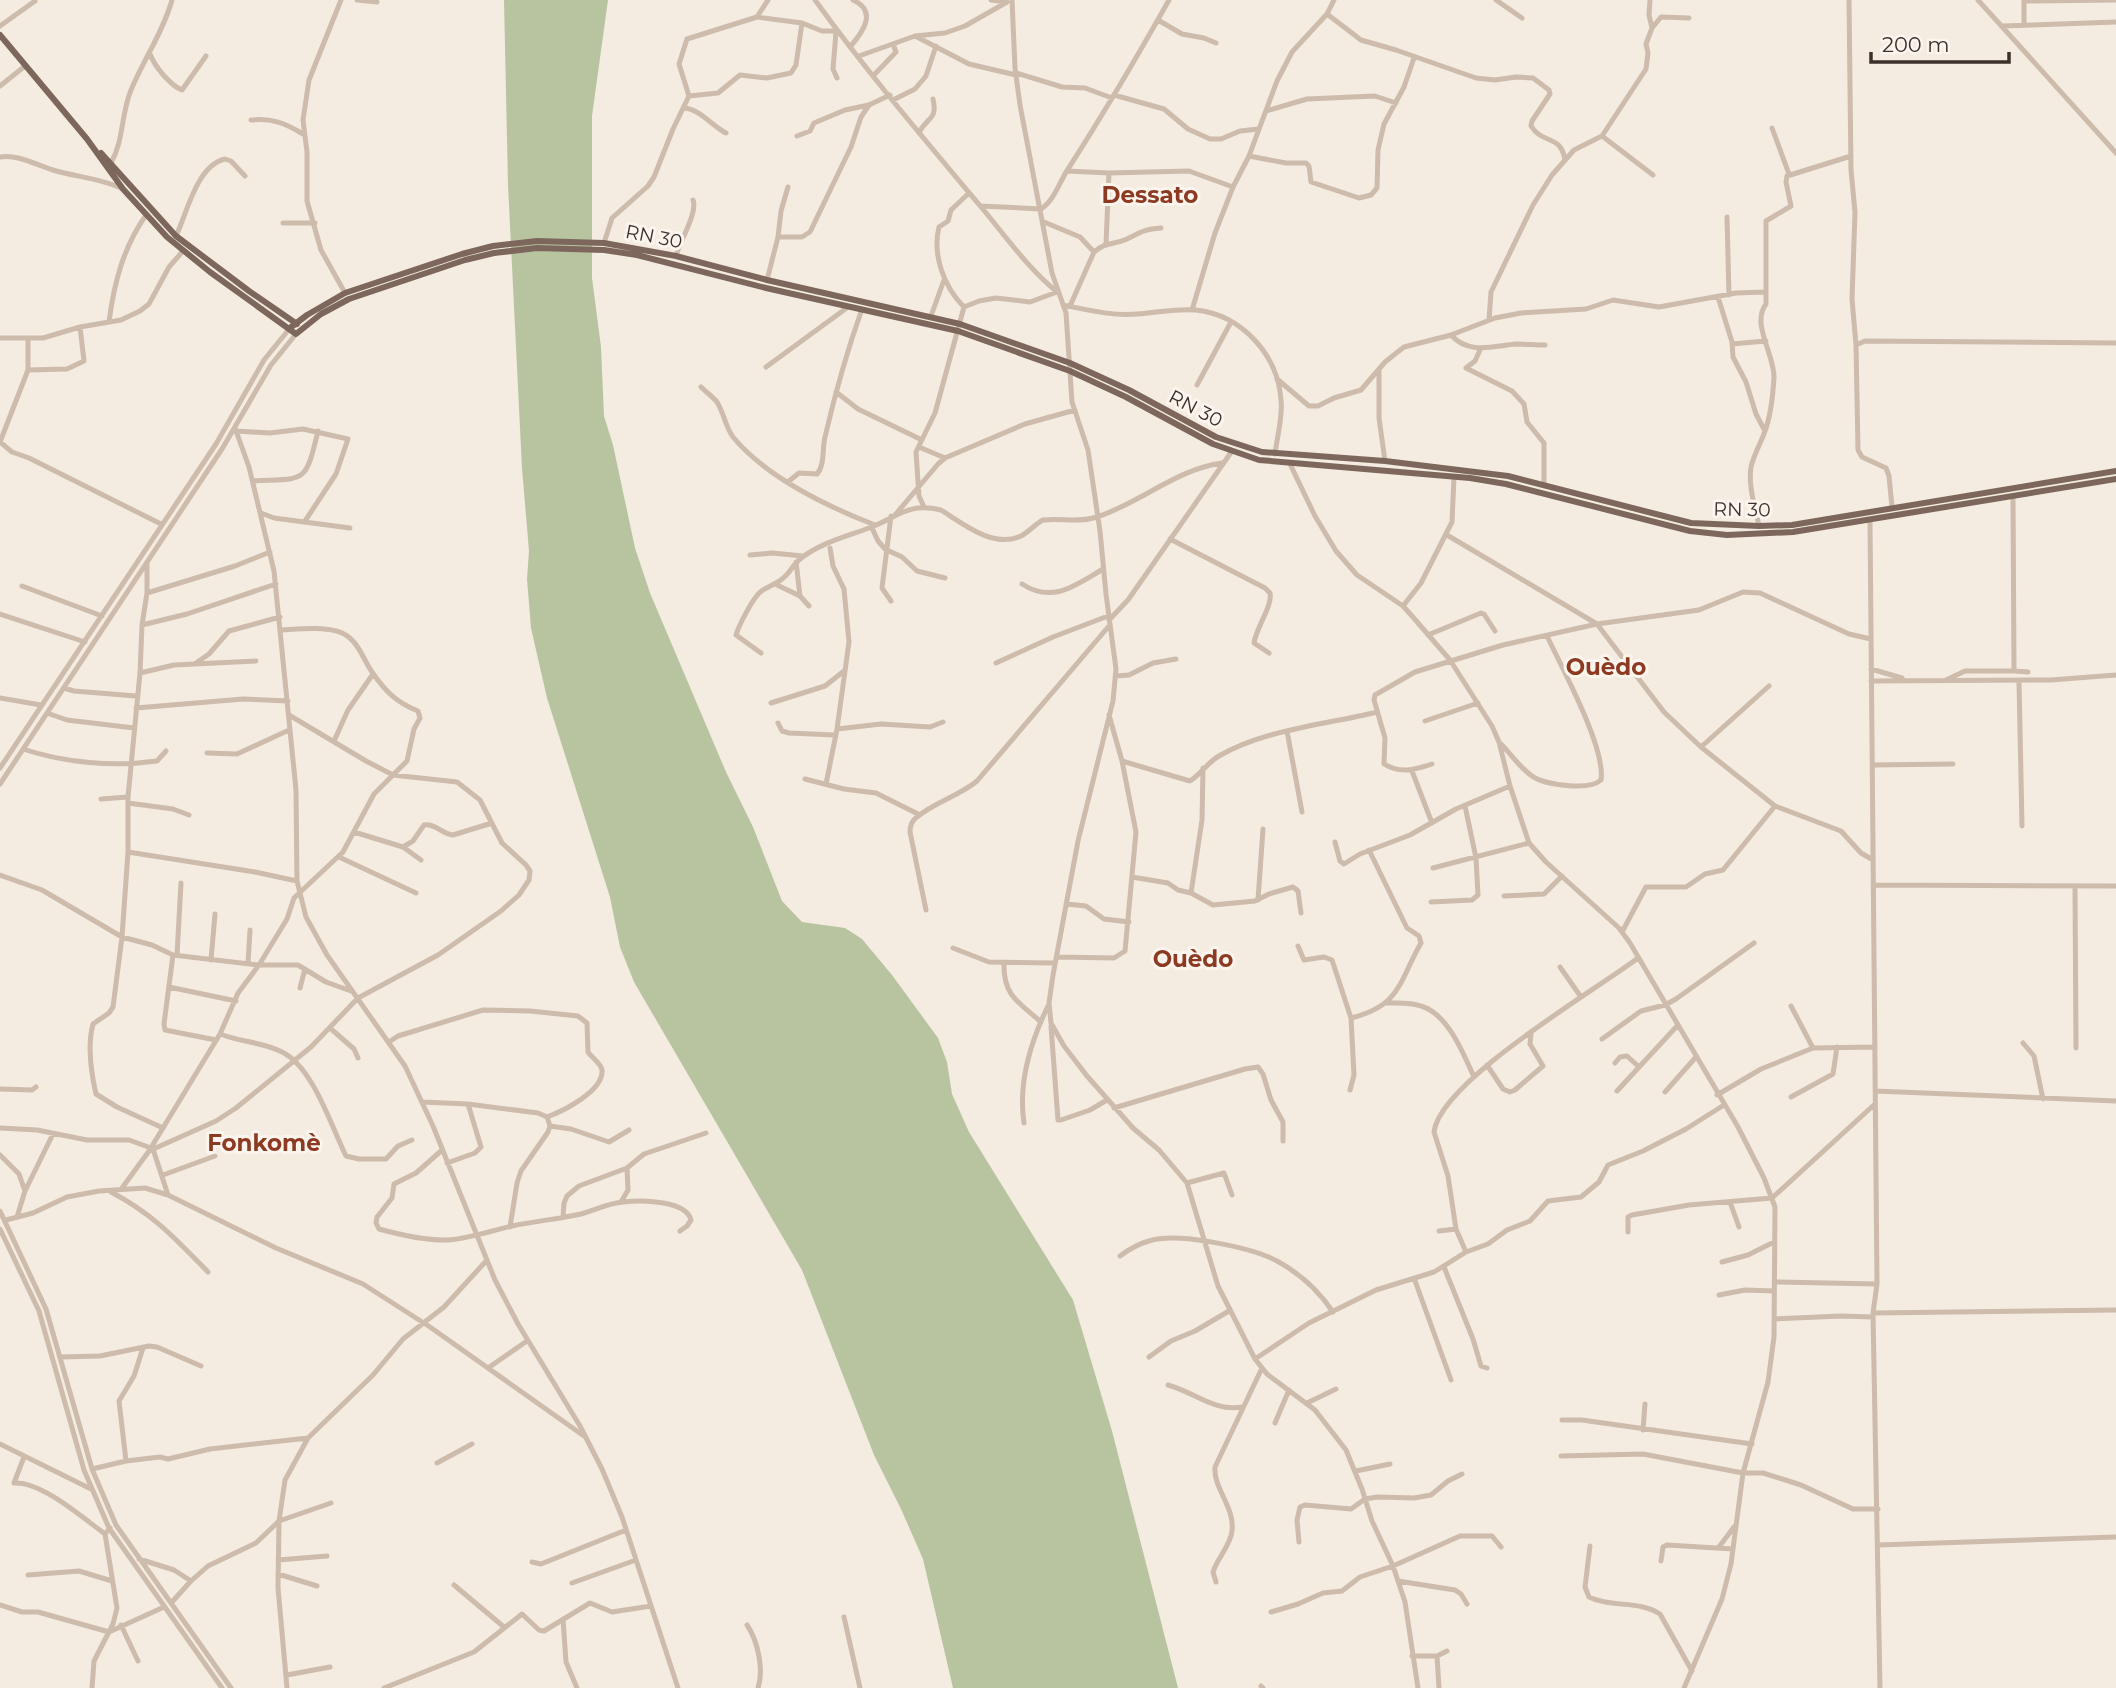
<svg xmlns="http://www.w3.org/2000/svg" width="2116" height="1688" font-family="Montserrat,sans-serif">
<style>
.green{fill:#b8c4a0}
.lines{fill:none;stroke-linecap:round;stroke-linejoin:round}
.minor{stroke:#cdbbac;stroke-width:5}
.major{stroke:#7d675c;stroke-width:6}
.labels{text-anchor:middle;stroke-width:6;stroke-linejoin:round;paint-order:stroke}
.street-label{font-size:19px;fill:#3b302b;stroke:#fbf5ee}
.quarter-label{font-size:23px;font-weight:bold;fill:#8c3b22;stroke:#fbf5ee}
</style>
<rect width="100%" height="100%" fill="#f4ebe1"/>
<path class="green" d="M504,0H608L592,116V278L601,347L604,416L613,445L635,548L650,593L726,772L753,827L782,901L802,922L845,928L862,939L892,975L938,1038L947,1062L952,1094L969,1132L1073,1300L1112,1431L1178,1688H953L923,1559L901,1509L874,1455L802,1270L634,982L620,947L610,897L547,698L531,628L527,579L529,551L522,468L508,185Z"/>
<g class="lines">
<path class="minor" d="M341,0L309,80L303,120L307,152V201L321,250L345,293
M357,0L377,2
M815,0C867,72 925,140 982,208C1006,237 1028,268 1057,292L1030,302L996,298L979,301L964,307
M991,0L1006,2
M1012,0L1015,68L1020,105L1052,273L1066,313L1072,402L1088,450L1100,531L1106,594L1116,669L1113,701L1078,841L1053,975L1049,1003L1051,1023L1064,1046L1087,1076L1133,1128L1159,1150L1187,1183L1218,1286L1255,1359L1267,1374L1315,1410L1346,1450L1362,1489L1372,1521L1393,1566L1405,1602L1418,1688
M1496,0L1522,18
M1849,0L1851,170L1855,212L1852,299L1856,345L1858,450L1862,457L1886,468L1889,476L1892,507
M1978,0L2116,153
M2024,0V24
M2024,1L2116,0
M1327,14L1361,40L1396,50L1476,78L1495,80L1516,77L1533,78L1549,90L1550,94L1532,121L1531,126C1543,145 1561,134 1565,160
M757,17L768,0
M1158,20L1182,34L1204,38L1216,43
M0,26L35,1
M2002,26L2116,22
M1652,28L1661,17L1689,18
M836,32L833,69L837,78
M915,36L969,64L1016,75
M850,47C863,32 878,11 853,0
M150,54C155,67 170,85 182,90L206,56
M859,56L915,36L945,33L965,26L1007,2
M1016,73L1062,87L1085,88L1112,98
M873,76L896,52L893,44
M0,86L25,66
M1114,95L1164,109L1188,129L1210,139H1221L1240,131L1259,129
M689,96L718,93L740,75L767,78L791,73L796,65L802,23
M893,100L915,89L926,76L936,46
M684,108C700,109 712,126 726,133
M1266,111L1307,99L1375,96L1396,103
M251,120C272,118 285,123 303,134
M1772,128L1789,174
M919,133C926,117 938,121 933,99
M797,136L810,131L814,123L845,110L869,105L890,95
M1602,136L1653,175
M1249,156L1286,163H1306L1309,166L1311,182L1359,198L1371,195L1377,188L1378,150L1384,124L1404,87L1414,58
M0,157C18,154 36,165 53,170C76,177 99,178 121,188
M111,163C124,140 121,114 131,90C144,59 163,32 172,0
M1067,171L1109,173L1189,171L1233,187
M981,206L1041,209C1054,201 1060,181 1068,169C1104,113 1137,57 1169,0
M1727,217L1729,295
M1044,222L1080,237L1094,252
M283,223H315
M176,236C187,213 197,165 225,159L231,161L245,176
M778,237L781,211L788,187
M604,243L612,218L648,186L654,177L673,129L689,96L679,64L687,39L757,17L802,23L822,31H838
M1106,244L1109,173
M676,256C680,241 698,212 693,200
M767,280L778,237H802L810,232L851,147L861,117L869,105
M1718,297L1732,342L1733,357L1746,382L1756,414L1765,431
M1063,305C1088,310 1111,316 1137,314C1157,313 1176,308 1196,310C1242,315 1278,355 1281,400C1283,417 1277,437 1275,454
M1070,306L1094,252C1107,241 1114,245 1127,239C1141,232 1145,229 1161,228
M964,307C944,287 932,255 939,227L948,221L951,210L969,193
M1192,310L1215,233L1233,187L1249,156L1277,81L1292,52L1327,14L1334,0
M931,316L944,280
M1489,320L1491,292L1533,205L1552,175L1574,150L1602,136L1646,69L1648,53L1646,44L1652,28L1649,15L1650,0
M109,322C114,283 123,248 146,215
M1451,335C1469,355 1493,346 1516,344C1526,344 1535,345 1545,345
M0,338H43L80,327L121,320L140,311L149,304L169,267L183,251
M1732,344L1766,341
M1856,345L1865,341L2116,343
M1480,350L1475,361L1466,368L1512,391L1524,404L1527,422L1544,443V484
M766,367L848,307
M28,370L67,369L84,361L80,327
M1379,370V418L1385,461
M1277,379L1309,406H1318L1334,398L1361,390L1385,362L1404,347L1451,335L1495,318L1521,313L1586,309L1613,300L1659,307L1736,293L1765,292
M1197,385L1231,322
M701,387C706,392 713,397 717,402C724,413 725,426 733,437C766,477 828,507 875,525
M836,392L858,409L922,440
M235,428L249,467L274,571L296,790L297,881L306,917L327,955L405,1066L433,1126L495,1280L518,1324L580,1426L602,1469L622,1517L678,1688
M236,431L270,433L303,429L348,439L336,474L305,521
M0,442L12,452L29,458L161,524
M0,442L28,370V339
M919,447L945,458
M1290,464L1315,516L1336,551L1357,575L1403,606L1412,616L1450,660L1492,726L1499,742L1510,786L1529,843L1546,862L1619,928L1630,943L1738,1127L1764,1178L1775,1207L1774,1337L1768,1382L1743,1473L1731,1564L1722,1599L1684,1688
M253,481C306,478 305,485 318,431
M789,481L799,473L817,474C825,465 822,449 825,437C835,394 847,351 862,309
M2013,497L2014,671L2028,672
M924,507L919,496L916,452L935,413L964,307
M261,513L274,518L350,528
M895,515L938,464L945,458L1025,424L1075,410
M1870,521L1877,1284L1873,1313L1880,1688
M1759,526C1755,507 1748,486 1751,467C1754,454 1761,443 1765,431C1771,415 1773,394 1774,377C1774,353 1751,324 1766,304V221L1791,206L1786,182L1787,176L1851,156
M872,528L878,541L885,549L902,557L917,571L945,578
M1447,535L1597,624L1664,712L1701,747L1775,806L1841,831L1861,853L1873,860
M1170,539L1265,588L1270,593C1273,605 1256,628 1254,643L1269,653
M750,555L772,553L803,556
M796,562L800,596
M147,563V593L142,625L140,673L128,797V852L122,937L113,1007L109,1013L93,1024C87,1046 91,1072 96,1094L117,1107L163,1128
M775,584L800,596L809,606
M1022,584C1053,604 1076,585 1103,569
M22,586L102,616
M147,593L235,566L270,552
M891,601L882,588L891,516
M1403,606L1421,583L1452,522L1454,477
M0,614L85,642
M1109,620L1128,600L1232,451
M142,625L187,614L276,584
M1428,635L1481,613L1484,614L1495,631
M761,653L736,635C739,625 754,595 763,590C769,586 776,584 782,579C789,574 793,565 800,559C820,543 845,537 869,528C897,518 907,502 941,510C963,524 994,549 1021,536C1029,532 1035,524 1043,520C1062,518 1078,523 1097,517C1140,503 1177,469 1222,463
M196,663L209,654L229,631L280,617
M996,663L1053,637L1108,616
M1871,669L1902,678
M140,673L174,665L256,661
M1116,676L1129,675L1153,663L1176,659
M1946,680L1965,671H2014
M1871,681L2051,680L2116,675
M2019,681L2022,826
M64,688L74,691L136,696
M0,698L41,705
M771,703L825,686L844,671
M136,708L243,699L288,701
M47,713L67,720L134,728
M1425,721L1478,703
M778,723L782,731L789,733L835,735
M837,729L881,724L930,727L943,722
M1287,731L1302,812
M334,741L348,710L373,674
M1501,744C1511,754 1520,768 1532,776C1544,785 1589,791 1601,780C1606,748 1562,668 1547,636
M1701,747L1769,686
M23,749C65,763 114,767 157,761L166,751
M207,753L237,754L289,730
M1122,761L1190,781C1201,774 1207,763 1219,756C1266,729 1325,725 1377,712
M1432,764C1415,770 1400,774 1384,764L1385,738L1374,700L1375,695L1415,672L1503,645L1597,624L1699,610L1743,592L1760,593L1849,634L1871,639
M1872,765L1953,764
M0,768L216,444L264,360L290,328
M1412,771L1432,823
M805,779L844,789L876,793L920,815
M0,784L222,449L271,365L296,334
M826,784L837,729L849,642L844,589L833,566L830,548
M101,799L128,797
M128,803L173,809L189,815
M354,832L403,847L421,860
M1335,842L1340,861L1344,864L1360,854L1410,835L1456,809L1510,786
M403,847L413,841L424,825C435,823 442,834 453,835L492,823
M128,852L255,872L297,881
M339,857L416,893
M1433,868L1529,843
M0,875L42,890L122,937L152,945L173,955L259,965H298L326,982L351,991
M1132,877L1168,883L1178,890L1191,893L1213,905L1255,901L1269,894L1293,887L1298,891L1301,913
M1873,885L2116,886
M2075,886L2076,1048
M1191,893L1202,820L1203,768
M1504,896L1544,894L1562,876
M1258,900L1263,829
M1431,902L1472,900L1478,895L1476,858L1465,806
M1066,904L1086,906L1104,919L1129,922
M926,910L910,832C910,826 911,821 917,817C935,802 959,796 977,781L1109,626
M1622,932L1646,887H1686L1705,874L1723,870L1775,806
M1298,946L1304,960L1324,957L1332,960L1351,1018L1354,1075L1350,1090
M953,948L989,962L1055,963
M173,955L164,1024L165,1030L216,1040
M177,955L181,883
M1057,957L1114,958L1125,951L1136,832L1122,761L1109,715
M211,960L215,914
M248,963L250,930
M1004,963C1003,995 1018,1002 1040,1021
M1560,967L1581,997
M169,987L236,1001
M300,988L305,969
M1387,1003C1398,1003 1410,1002 1421,1006C1448,1014 1463,1053 1474,1077
M1791,1006L1813,1048
M1351,1018C1401,1006 1399,981 1421,943L1419,936L1407,928L1369,850
M1051,1026L1058,1120H1061L1090,1110L1107,1100
M330,1028L354,1049L358,1058
M220,1034C240,1042 263,1042 282,1052C313,1067 331,1126 346,1156L359,1159H386L398,1146L412,1140
M1602,1039L1641,1011L1665,1005L1676,999L1754,943
M389,1042L398,1036L483,1010L530,1011L578,1016L587,1023L588,1052C592,1058 601,1063 602,1070C604,1091 563,1111 547,1117
M2023,1043L2034,1056L2043,1099
M1615,1063L1620,1057L1627,1056L1639,1067
M1487,1065L1503,1089L1510,1092L1515,1090L1543,1066L1530,1044L1531,1033
M0,1089L32,1090L36,1087
M1617,1091L1677,1026
M1875,1091L2116,1101
M1665,1092L1696,1057
M1717,1095L1761,1069L1813,1048L1874,1047
M1791,1097L1833,1074L1837,1047
M422,1102L468,1104L538,1113L547,1117L550,1126L548,1132L521,1171L517,1183L510,1227
M1114,1108L1245,1069L1258,1067L1263,1074L1271,1100L1283,1122V1141
M1024,1123C1018,1084 1031,1041 1048,1006
M550,1126L571,1129L609,1142L629,1130
M0,1128L37,1130L87,1140H129L151,1148
M153,1149L168,1195
M149,1151L216,1121L236,1108L311,1047L358,998L438,955L501,911L519,895L529,880L530,871L526,865L502,843L480,800L457,782L393,775L366,761L289,715
M441,1151L416,1173L394,1184L392,1198L377,1217L376,1223L379,1229C401,1235 426,1241 449,1240C471,1238 491,1231 512,1226C535,1221 559,1219 581,1214C595,1210 609,1203 623,1202C641,1200 686,1200 691,1220L687,1226L680,1231
M0,1155L19,1174L25,1191
M447,1163L475,1153L481,1147L468,1104
M163,1175L215,1156
M1187,1183L1224,1173L1232,1195
M122,1188L149,1151L220,1034L238,993L259,965L287,919L294,898L343,852L374,794L407,761L414,729L420,718L418,711C397,703 385,691 372,672C363,659 358,640 342,633C326,626 300,629 282,630
M111,1192C153,1214 175,1238 208,1272
M621,1202L628,1190L627,1168
M1730,1202L1739,1227
M0,1211L46,1309L92,1469L116,1525L231,1688
M17,1217L25,1191L53,1134
M563,1217L564,1203L567,1196L579,1186L627,1168L644,1154L706,1133
M6,1220L33,1213L67,1197L99,1191L145,1188L168,1195L276,1248L363,1284L430,1327L584,1436
M0,1229L39,1311L84,1470L109,1528L222,1688
M1439,1231L1456,1229
M1628,1232V1217L1632,1215L1689,1205L1772,1198L1875,1104
M1466,1252L1456,1229L1448,1176L1434,1132C1440,1081 1596,990 1638,958
M1120,1256C1128,1250 1138,1244 1149,1241C1177,1232 1251,1247 1277,1261C1299,1273 1319,1291 1333,1312
M1722,1262L1748,1255L1774,1242
M1444,1267L1473,1339L1481,1366L1487,1368
M1414,1278L1451,1380
M1774,1282L1877,1284
M1719,1295L1745,1290L1774,1291
M1873,1313L2116,1310
M1774,1319L1841,1316L1873,1317
M60,1357L100,1356L149,1346L157,1347L201,1366
M1149,1357L1171,1341L1195,1331L1229,1311
M1255,1359L1309,1323L1376,1290L1434,1272L1466,1252L1488,1244L1507,1230L1530,1221L1548,1201L1581,1197L1599,1182L1608,1165L1643,1151L1686,1129L1724,1105
M488,1368L527,1341
M1168,1385C1194,1392 1215,1412 1242,1407
M1307,1403L1336,1389
M1562,1420H1582L1752,1444
M1275,1423L1289,1390
M1643,1430L1645,1404
M0,1444L91,1489
M1561,1456L1643,1454L1743,1473H1763L1801,1485L1853,1509H1878
M24,1457L14,1483C41,1481 83,1518 105,1534
M126,1461L119,1401L134,1376L143,1348
M437,1463L472,1444
M92,1469L126,1461L160,1457L168,1459L210,1449L308,1438
M1356,1471L1390,1464
M1299,1542L1297,1520L1300,1507L1305,1505L1351,1509L1365,1499L1377,1497L1414,1498L1431,1495L1448,1481L1462,1474
M1878,1545L2116,1537
M1590,1546L1585,1587L1589,1597C1611,1608 1639,1600 1660,1614L1692,1671
M1719,1547L1734,1527
M139,1559L174,1570L191,1581
M278,1560L327,1556
M1661,1561L1663,1547L1667,1545L1733,1549
M532,1562L541,1564L626,1530
M278,1574L317,1586
M28,1575L79,1571L112,1581
M1398,1581L1455,1590L1461,1594L1467,1604
M1216,1582L1213,1572L1215,1567C1220,1556 1231,1543 1232,1531C1235,1507 1213,1488 1215,1467L1262,1368
M572,1583L636,1560
M454,1585L504,1627
M171,1603L191,1581L208,1566L256,1543L279,1521L331,1503
M0,1605L22,1612H38L109,1632L164,1607
M1271,1612L1298,1604L1323,1593L1342,1591L1360,1577L1393,1566L1460,1536H1492L1501,1547
M844,1617L860,1688
M563,1619L566,1662L577,1688
M121,1625L138,1661
M747,1625C758,1641 764,1670 758,1688
M1412,1656H1437L1447,1651
M1437,1656L1439,1688
M287,1675L330,1667
M1261,1686L1263,1688
M92,1688L94,1661L113,1624L117,1608L105,1534L110,1528
M287,1688L278,1588L279,1521L285,1480L308,1438L373,1375L403,1339L444,1307L487,1260
M384,1688L474,1652L522,1614L539,1630L544,1631L590,1603L612,1612L651,1606"/>
<path class="major" d="M0,35L87,139L123,189L167,237L210,272L296,334L321,314L349,299L465,260L494,253L537,248L604,250L637,255L766,288L958,331L1070,371L1126,397L1213,444L1259,460L1470,478L1506,484L1690,531L1727,535L1793,532L2116,479
M101,153L176,236L249,291L297,324
M290,328L307,315L345,293L462,254L493,246L537,241L604,243L676,256L767,280L960,324L1070,363L1129,390L1216,437L1262,452L1385,461L1508,476L1691,523L1759,526L1792,525L2116,471"/>
</g>
<g class="labels">
<g class="street-label">
<text transform="translate(654 236) rotate(11)" y="7">RN 30</text>
<text transform="translate(1196 408) rotate(28)" y="7">RN 30</text>
<text transform="translate(1742 509) rotate(1)" y="7">RN 30</text>
</g>
<g class="quarter-label">
<text x="1150" y="203">Dessato</text>
<text x="1606" y="675">Ouèdo</text>
<text x="1193" y="967">Ouèdo</text>
<text x="264" y="1151">Fonkomè</text>
</g>
</g>
<path d="M1871 52v10h138v-10" fill="none" stroke="#3b302b" stroke-width="3.5"/>
<text x="1882" y="52" font-size="21" fill="#3b302b" stroke="#fbf5ee" stroke-width="5" paint-order="stroke">200 m</text>
</svg>
